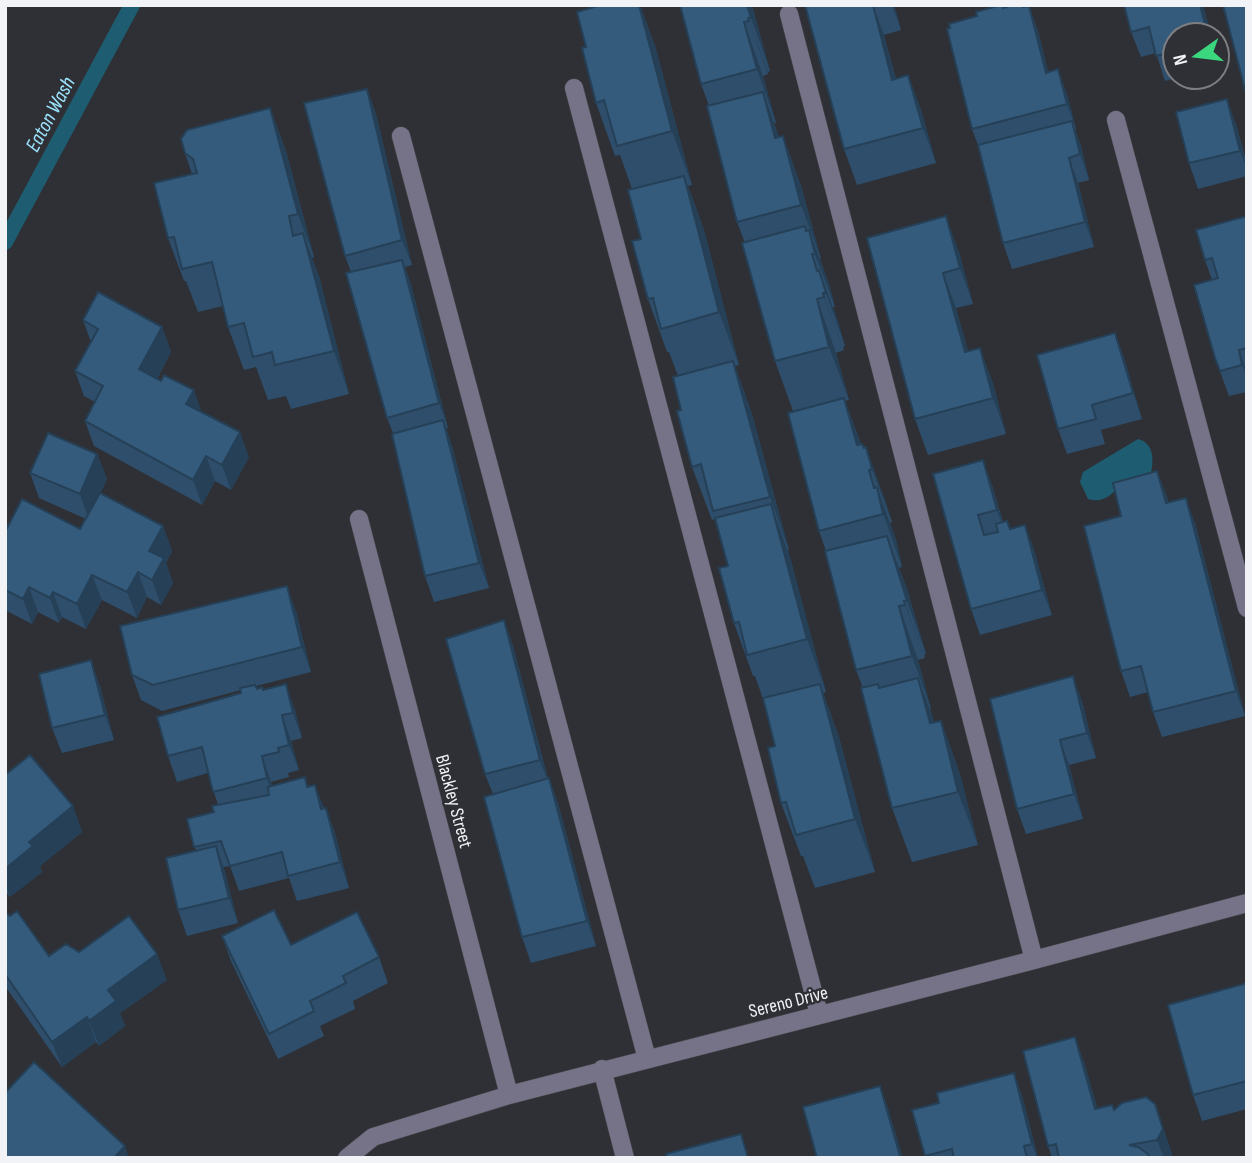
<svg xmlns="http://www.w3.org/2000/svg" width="1252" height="1163" font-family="'Sofia Sans Condensed',sans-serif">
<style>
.water{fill:#1e5d71}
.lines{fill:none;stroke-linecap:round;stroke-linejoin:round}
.stream{stroke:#1e5d71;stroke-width:16}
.minor-casing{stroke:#494b50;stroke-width:19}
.minor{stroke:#767388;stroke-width:18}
.wall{fill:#2e4e6b}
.shaded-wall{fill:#254057}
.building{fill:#355b7c;stroke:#254057;stroke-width:2}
.labels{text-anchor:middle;stroke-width:5;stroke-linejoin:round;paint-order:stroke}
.street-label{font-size:19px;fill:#f1f3f6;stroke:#2e3035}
.water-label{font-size:21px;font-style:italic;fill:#9be3fd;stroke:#2e3035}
</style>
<rect width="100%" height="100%" fill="#2e3035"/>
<path class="water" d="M1138,439C1155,443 1154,463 1150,477L1122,482C1114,494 1103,504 1088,499L1080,482L1083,472Z"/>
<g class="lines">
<path class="stream" d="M5,242L132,5"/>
<defs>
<path id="minor" d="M789,14L1034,960
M574,88L819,1014
M1116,120L1247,608
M401,136L647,1059
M359,519L509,1095
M602,1069L625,1158
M347,1158L373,1137L509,1095L1034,960L1247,903"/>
</defs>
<use href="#minor" class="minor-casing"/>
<use href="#minor" class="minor"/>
</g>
<path class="wall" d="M601,5H640L656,49L692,185L688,186L704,230L739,365L735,366L752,414L789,550H788L826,692L823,693L839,737L875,872L815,888L803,856H801L781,803L775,746L764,702L755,676H753L734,623L728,566L715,519L712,520L692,467L681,410L678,376L669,352H667L648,299L641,239L632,189L620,155L615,156L596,103L586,47Z
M752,5L770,71L768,72V74L763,76L776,123H774L779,137L783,136L802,189L821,259H820L829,284L835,307H833L845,346L843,347L844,350L836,353L849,400L845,401L861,444L864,448L885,500L892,522L890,523L896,540L902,567L899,568L907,589L926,654L924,655L925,658L918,660L931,709H930L934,722L941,721L960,774L978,845L912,862L892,808L863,688L856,670L826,551L819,531L793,411L775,361L745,243L737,222L709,106L701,84Z
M805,5H894L901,30L884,35L896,79L908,75L921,110L936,163L857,185L844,149Z
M1124,5H1203L1211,35H1175V77H1180L1165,81L1156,53L1141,57L1131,32Z
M1029,6L1038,31L1048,72L1067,94L1076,129L1075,130L1081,146L1089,180L1078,183L1094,247L1012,269L1003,243L978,145L972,129L1004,8L1023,7Z
M367,89L376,114L412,265L405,267L411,285L448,428H446L452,446L489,588L434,602L425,576L393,433L387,418L351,272L345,256Z
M270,108L286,151L314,257L312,258L319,276L349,394L291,409L286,396L268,400L256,367L244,370L228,327L223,306L198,312L186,281H184L168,238L192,174L185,153Z
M1236,124L1247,165V176L1198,189L1189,163Z
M1247,216V392L1229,396L1215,358L1212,280L1205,260Z
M867,238L959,252L973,304L956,308L968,351L993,383L1006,434L928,455L915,419Z
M83,320L162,327L171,352L157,379L201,412L249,457L231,490L215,481L202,505L94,446L85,421L95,402L84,396L75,371L91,342Z
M1115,333L1124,358L1142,419L1101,430L1105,444L1067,454L1058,429Z
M97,454L107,479L100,493L163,526L172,551L166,563L173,583L161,605L147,597L137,618L102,600L86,629L62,617L59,623L38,612L32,624L5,610V532L80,529L86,519L39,498L30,473Z
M1157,471L1168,503L1195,523L1245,716L1162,737L1153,712L1148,692L1130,697L1121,671V516Z
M933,474L992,485L1003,522L1010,529L1025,525L1034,550L1052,615L980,635L971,609Z
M296,611L311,672L256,686L257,689L263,690L295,710L302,738L291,741L299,770L288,773L289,777L271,782L272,786L305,777L308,787L324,808H326L335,833L349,888L297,901L289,878L239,891L230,866L223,867L238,923L187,936L178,910L196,851L187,819L214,812L218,805L208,773L177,782L168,756L241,693V690L162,711L141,700L132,675Z
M504,620L513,646L548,779L558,803L596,946L531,963L522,937L493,794L485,774Z
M100,686L114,740L62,753L52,728Z
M1082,701L1096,758L1069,765L1083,819L1026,834L1017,809Z
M5,775L73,806L82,832L40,866L42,872L10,897L5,891Z
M5,912L49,956L167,980L120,1013L125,1026L99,1046L96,1042L62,1067L5,986Z
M222,936L379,957L388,983L353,1001L355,1009L320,1026L324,1036L278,1059L231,961Z
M1247,983V1109L1202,1121L1193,1095Z
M1084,1062L1097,1109L1114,1110L1155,1104L1172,1154L1170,1158H1052L1048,1146Z
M1014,1073L1023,1099L1038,1158H925L912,1110L939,1103Z"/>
<path class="shaded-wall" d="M639,5H640L656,49L692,185L672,131Z
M747,5H752L770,71L751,18Z
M873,5L884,35L905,115L892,80Z
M892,5H894L901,30Z
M1200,5H1203L1211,35H1208Z
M1029,6L1038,31L1055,98L1046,73Z
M748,18L768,72V74L749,21Z
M744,22L763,76L776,123L757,69Z
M1058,69L1067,94L1076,129L1067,104Z
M908,75L921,110L936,163L923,128Z
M367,89L376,114L412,265L402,240Z
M763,92L782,145L775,138Z
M1227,99L1236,124L1247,169L1240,151Z
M270,108L286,151L314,257L298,214Z
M1072,121L1081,146L1089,180L1080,154Z
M783,136L802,189L821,259L801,205Z
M1069,158L1078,183L1094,247L1085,222Z
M684,176L704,230L739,365L719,312Z
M946,216L959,252L973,304L960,268Z
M809,230L829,284L835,307L815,254Z
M303,233L319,276L349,394L334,351Z
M402,260L411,285L448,428L439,403Z
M819,270L839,324L845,346L826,293Z
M943,273L956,308L978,387L965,352Z
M823,293L843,347L844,350L824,297Z
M817,299L836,353L849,400L829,347Z
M162,327L171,352L148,394L139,369Z
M1115,333L1124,358L1142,419L1133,393Z
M980,348L993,383L1006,434L993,398Z
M1239,350L1247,372V377L1242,365Z
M733,361L752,414L789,550L770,497Z
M194,390L203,416L186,404Z
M844,398L863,451L857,445Z
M443,420L452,446L489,588L479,563Z
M240,432L249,457L231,490L222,465Z
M866,447L885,500L892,522L872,469Z
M97,454L107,479L89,520L80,494Z
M206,456L215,481L202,505L193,480Z
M983,460L992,485L1006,535L997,510Z
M869,470L879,498L877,487L896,540L902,567L874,488Z
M1157,471L1167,496L1175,528L1166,503Z
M1186,498L1195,523L1245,716L1236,691Z
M771,504L790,557L826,692L807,639Z
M1025,525L1034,550L1052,615L1042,590Z
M163,526L172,551L166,563L173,583L161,605L152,580L149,551Z
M887,536L907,589L926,654L907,601Z
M138,572L147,597L137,618L127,592Z
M92,575L102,600L86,629L77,604Z
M287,586L296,611L311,672L302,647Z
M29,587L38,612L32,624L23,599Z
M53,592L62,617L59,623L50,598Z
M904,601L924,655L925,658L905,605Z
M899,606L918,660L931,709L912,656Z
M504,620L513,646L549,785L540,760Z
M91,660L100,686L114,740L105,715Z
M1073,676L1082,701L1096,758L1087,733Z
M918,678L938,731L930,723Z
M286,684L295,710L302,738L293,713Z
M820,684L839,737L875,872L855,819Z
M282,715L291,741L299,770L289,745Z
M941,721L960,774L978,845L958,792Z
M1060,740L1069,765L1083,819L1074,794Z
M262,756L271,782L276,803L267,778Z
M549,778L558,803L596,946L587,921Z
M315,785L325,810L321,809Z
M73,806L82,832L40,866L42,872L10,897L5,883V869L29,842Z
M326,808L335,833L349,888L340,862Z
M216,846L225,871L238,923L229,898Z
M157,954L167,980L120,1013L125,1026L99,1046L89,1021L108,990Z
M87,1017L96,1042L62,1067L52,1042Z
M1075,1037L1084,1062L1105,1134L1095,1109Z
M1014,1073L1023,1099L1038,1158H1037L1032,1144Z
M880,1086L889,1111L903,1158H901Z
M1155,1104L1172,1154L1170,1158H1164L1157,1140Z
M125,1146L129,1158H114Z"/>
<path class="building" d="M601,5H639L672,131L617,146L604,100L596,103L582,48L586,47L577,12Z
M680,5H747L751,18H748L749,21L744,22L757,69L701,84Z
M805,5H873L892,80L908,75L923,128L844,149Z
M1001,5H1003V8L1013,5H1022L1023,7L1029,6L1046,73L1058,69L1067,104L972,129L947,29L950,28L949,24L977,16L976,12Z
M1124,5H1200L1208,35H1175V51L1156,56L1149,27L1131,32Z
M1223,5H1247V97Z
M367,89L402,240L345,256L304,103Z
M763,92L775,138L783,136L801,205L737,222L707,106Z
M1227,99L1240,151L1189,163L1176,112Z
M270,108L298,214L289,216L293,236L303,233L334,351L275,365L272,352L253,357L244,323L228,327L212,262L182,269L174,237L168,238L154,183L197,173L193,159L185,153L181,139L187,130Z
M1072,121L1080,154L1069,158L1085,222L1003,243L978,145Z
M684,176L719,312L661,329L653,298L648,299L632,241L641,239L628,190Z
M946,216L960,268L943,273L965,352L980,348L993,398L915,419L867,238Z
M1247,216V348L1239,350L1242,365L1220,371L1215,358L1194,285L1218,278L1212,258L1205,260L1196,230Z
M805,226L806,231L809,230L815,254H812L817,271L819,270L826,293H823L824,297L817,299L829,347L775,361L742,243Z
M402,260L439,403L387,418L346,273Z
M98,292L162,327L139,369L161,381L164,375L194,390L186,404L240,432L222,465L206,456L193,480L85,421L103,386L75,371L98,329L83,320Z
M1115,333L1133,393L1092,405L1096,419L1058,429L1037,355Z
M733,361L770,497L713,511L701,464L692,467L677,411L681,410L673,377Z
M844,398L857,445L862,444L864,448L866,447L872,469L869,470L874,488L877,487L883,514L819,531L788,413Z
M443,420L479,563L425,576L392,434Z
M48,433L97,454L80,494L30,473Z
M983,460L997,510L978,515L984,535L998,532L996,524L1007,521L1010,529L1025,525L1042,590L971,609L933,474Z
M1157,471L1166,503L1186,498L1236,691L1153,712L1141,666L1121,671L1084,526L1121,516L1113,483Z
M100,493L163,526L149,551L164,558L152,580L138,572L127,592L92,575L77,604L53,592L50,598L29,587L23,599L5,590V532L22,499L80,529Z
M771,504L807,639L747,655L739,622L734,623L719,568L728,566L715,518Z
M887,536L907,601H904L905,605L899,606L912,656L856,670L825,551Z
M287,586L302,647L153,685L132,675L120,626Z
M504,620L540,760L485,774L446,639Z
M91,660L105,715L52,728L39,674Z
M1073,676L1087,733L1060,740L1074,794L1017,809L990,699Z
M918,678L930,723L941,721L958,792L892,808L861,688L878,684L879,688Z
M286,684L293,713L282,715L289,745L278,748L279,752L262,756L267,778L213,792L202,747L168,756L157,717L241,693L240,688L255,685L257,689L262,687L263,690Z
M820,684L855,819L796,835L786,802L781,803L768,748L775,746L763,698Z
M30,755L73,806L29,842L33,846L5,869V775Z
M305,777L307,787L315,785L321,809L326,808L340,862L288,876L282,852L230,866L221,841L194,847L187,819L214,812L212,806L269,795L268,787Z
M549,778L587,921L522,937L484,797Z
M216,846L229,898L178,910L166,858Z
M274,910L291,945L357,912L379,957L343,976L346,983L310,1001L314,1011L269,1034L222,936Z
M17,911L49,956L66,944L79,952L129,916L157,954L108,990L116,1001L89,1021L87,1017L52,1042L5,974V912L10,916Z
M1247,983V1081L1193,1095L1168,1005Z
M1075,1037L1095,1109L1112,1105L1114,1110L1122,1103L1146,1097L1155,1104L1163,1129L1157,1140L1129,1145L1138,1147L1148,1154L1149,1158H1059L1056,1144L1048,1146L1023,1051Z
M34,1062L125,1146L114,1158H5V1093Z
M1014,1073L1032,1144L1024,1146L1027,1158H954L952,1149L925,1156L912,1110L939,1103L937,1093Z
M880,1086L900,1156L895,1158H817L803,1107Z
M741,1134L748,1158H667L666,1154Z"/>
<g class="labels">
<g class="street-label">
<text transform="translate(455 801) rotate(75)" y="7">Blackley Street</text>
<text transform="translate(788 1001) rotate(-14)" y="7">Sereno Drive</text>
</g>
<g class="water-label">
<text transform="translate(50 114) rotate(-62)" y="7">Eaton Wash</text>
</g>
</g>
<rect width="1252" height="1163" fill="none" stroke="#f1f3f6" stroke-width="14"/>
<g transform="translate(1196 56) rotate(256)"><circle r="33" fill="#2e3035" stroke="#7c7e82" stroke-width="2"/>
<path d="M0-5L12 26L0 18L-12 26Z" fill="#3ad77f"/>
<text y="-10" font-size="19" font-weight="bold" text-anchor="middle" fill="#f1f3f6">N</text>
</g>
</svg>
